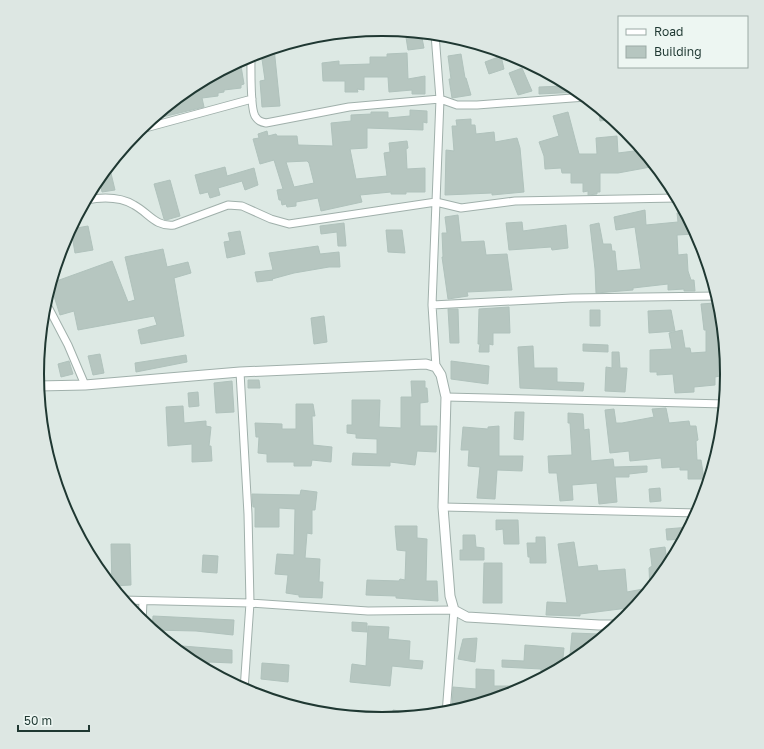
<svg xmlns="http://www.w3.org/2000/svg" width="764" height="749" font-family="'Golos Text',sans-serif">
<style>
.building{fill:#b6c6c0;stroke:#b0c2bc;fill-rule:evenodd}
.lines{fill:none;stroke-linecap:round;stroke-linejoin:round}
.minor-casing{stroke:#a0b0ab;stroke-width:9}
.tertiary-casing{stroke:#a0b0ab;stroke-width:11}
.minor{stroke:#fff;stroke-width:7}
.tertiary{stroke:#fff;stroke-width:9}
.rim{fill:none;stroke:#1f3832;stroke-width:2}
</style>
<rect width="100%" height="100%" fill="#dde9e4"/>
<path class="building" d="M405,31L421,33L424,48L408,50Z
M274,48L280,106L262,107L260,81L265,80L261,52Z
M407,53L408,79L425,76V94H412V90L389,92L388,77H364V90L357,89L358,92H345V81H323L322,63L339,61V65L370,64V57H387V54Z
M461,54L465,78H466L471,95L452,98L449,79H451L448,56Z
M501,56L504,69L489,74L485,62Z
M236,63L237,67L241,66L244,84L241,85V88L224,90V92L218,93V96L202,98L204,107L150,120L190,87Z
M522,68L532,91L518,95L509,73Z
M564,86H571L580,92L539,94V87Z
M598,107L609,116L613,119L600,121Z
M410,110L427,111V123L423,122V130L367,128V148L350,149L356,179L387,176L384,153L390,152L389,143L407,141L408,148L406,149L407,169L425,168V192H406V194H391V192L360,195L362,202L321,211L318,198L296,202V206L287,207L286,204L282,205L281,200H279L277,190L283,189L274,160L260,164L253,139L259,138L258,134L267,131L268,136L276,134L277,136H297L298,145L333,146L331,123L351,121V115L371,114V112H388V118L410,116ZM307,161L309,163L314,183L294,187L286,162Z
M568,112L579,154H597L596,138L617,136L618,153L642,150L656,166L618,173H600V192H597V194L588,195V191L583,192V183H571V173H562L561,168L545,169L544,156L539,142L559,136L553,116Z
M471,119V125H475L476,134L494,132L495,142L517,138L520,148L524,192L492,195V193L445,195L446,150L454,151L452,126H457L456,120Z
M109,165L115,190L102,192L99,178Z
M225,167L227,176L254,168L258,185L245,190L242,181L218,188L220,195L210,198L208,192L200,194L195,175Z
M170,180L180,216L166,220L164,219L154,184Z
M645,210L646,225L678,222L677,213H685L693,228L694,234L677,235L678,255L687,254L688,271L691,280H694L695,291H684V289L668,290V284L633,288V290L596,293L595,269L590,225L599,223L603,244H611L612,251H615L617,271L641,269L635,227L616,230L614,217Z
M458,215L461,242L484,241L486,255L507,254L512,290L467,292L468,296L448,299L442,257H443L442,233H447L445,217Z
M522,222L523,231L566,225L568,248L552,250L551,247L509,250L506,223Z
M344,223L346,246H338L337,232L321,234L320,226Z
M88,226L93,250L75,253L71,229Z
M386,230H402L405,253L388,252Z
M240,231L245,254L227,258L224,242L230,241L228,233Z
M318,246L320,254L339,252L340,267H329L294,273L272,279L273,280L257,282L255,272L273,270L269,253Z
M163,249L167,267L188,262L191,273L174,278L184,336L141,344L138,330L157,325L154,316L78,330L74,311L60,315L54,296L51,297L48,291L51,283L112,261L128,302L135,300L125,257Z
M715,303L716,312L718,311L720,338L724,337V346L722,347L725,375L715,377V385L694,387V392L675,393L673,374L657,375V372H650V350L672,349L669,333L682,330L685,348H690L691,353L706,352V330H704L701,304Z
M509,307L510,333H493V345L489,344V352H479L480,344H478L479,309Z
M448,309H458L459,343H450Z
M590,310H600V326H590Z
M671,310L675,331L649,333L648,311Z
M324,316L327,342L314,344L311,318Z
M583,344L608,345V352L583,351Z
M533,346L534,368H557V382L584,383L583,391L520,388L518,347Z
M612,352H619L620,368H627L625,392L605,391L606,367L612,368Z
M100,354L104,373L93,375L88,356Z
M186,355L187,362L136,372L135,363Z
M69,361L73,374L61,377L58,364Z
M451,361L489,366L488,384L451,379Z
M248,380H259L260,388H248Z
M232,381L234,412L216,413L214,383Z
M411,381H425V388H427L428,402L420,403V426H437L436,452L417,451L415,465L390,462V466L352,465L353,453L377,454V439L356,438V434L347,433V425H352V400H380L379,427L401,428V397H412Z
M198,392L199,406L189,407L188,393Z
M296,404H313L315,416H312L313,445L332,447L331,462L312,460L311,466H294V462H267V454L258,453L259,437H256L255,423L282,424V429H296Z
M183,406L184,423L206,421V426L211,427L209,446H211L212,461L192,462V444L168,446L166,407Z
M666,408L669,423L689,421L690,426H696L698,440L696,441L697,460H701L704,479H688V470H680V467L662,468L661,458L630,461L629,451L610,453L605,410L614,409L616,423H622L654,417L652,409Z
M515,412H524L523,440L514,439Z
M568,413L583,414L584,430L589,429L591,461L613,459L614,467L647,466V472L629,474V477H615L617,502L599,504L597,483L572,485L573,500L560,501L557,473H549L548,456L572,455L570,423H568Z
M499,426V456H523L522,471L497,470L495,499L477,498L480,467L468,466L469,450H461L463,427L488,429V427Z
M660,488L661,501L650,502L649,489Z
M301,490L317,492L315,510H312V534L307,533L305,558L320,559L319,582H323L322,598L299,597V595L286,593L288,575L275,574L277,554L294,555L295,509L279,508V527H255V507H253L252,494L300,495Z
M496,520H518L519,544H504L503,529L496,530Z
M395,526H417V538L427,539L426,581H437L438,601L396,598V596L366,595L367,580L399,581L400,579L405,580L406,551L397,550Z
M690,527L684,539L667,540L666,529Z
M463,535H475L476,547L484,548V560H460V550H463Z
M536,537H545L546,563H530V557H528L527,543H536Z
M574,542L578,567L597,565L598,571L625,569L627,592L643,589L644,597L636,607L580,614V616L546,615L547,602L567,603L558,544Z
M111,544H130L131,585L112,586Z
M665,547L668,568L650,590L649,568L652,566L650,549Z
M203,555L218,556L217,573L202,572Z
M484,563H502V603H483Z
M153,616L234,620L233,635L196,631L152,630Z
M352,622L367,623V632L352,631Z
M368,626L389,627L388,639L410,641L409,660L423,661L422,669L392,666L390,686L350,682L352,664L366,666Z
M572,633L600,634L599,641L582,655H570Z
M477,638L475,662L458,659L463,639Z
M170,645L232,650V663L209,662V672L190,662Z
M525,645L564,648L562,668L541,679V669L502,667V660L524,661Z
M262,663L289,665L288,682L261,679Z
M476,669L494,670V686H513V694L460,710L452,709L453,687L476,689Z
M393,710L419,714V716L392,719Z"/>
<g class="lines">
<defs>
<path id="minor" d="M435,34L440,99L432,305L436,367
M251,55C251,67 250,107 255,116C258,121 261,122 266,123L349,107L440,99L457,105H477L586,97
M138,130L252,99
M86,200C102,197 119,196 134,205C149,213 155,227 174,225L228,205L242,206L271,219L289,224L436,202L461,208L515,201L677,198
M57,262L64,249L65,239
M45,301L68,345L85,385
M432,305L572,298L717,296
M240,372L248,514L250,603L244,690
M446,397L725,404
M443,507L698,513
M122,600L250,603L368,611L454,610L446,714
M142,623L143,601"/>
<path id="tertiary" d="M38,386L85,385L240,372L426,364L436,367L441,375L446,397L443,507L450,596L454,610L467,617L599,625H619"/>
</defs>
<use href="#minor" class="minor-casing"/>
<use href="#tertiary" class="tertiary-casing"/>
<use href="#minor" class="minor"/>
<use href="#tertiary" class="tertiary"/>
</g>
<path d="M0 0H764V749H0ZM44 374a338 338 0 1 1 676 0a338 338 0 1 1-676 0Z" fill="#dde7e3" fill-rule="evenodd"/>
<path class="rim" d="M44 374a338 338 0 1 1 676 0a338 338 0 1 1-676 0Z"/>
<rect x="618" y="16" width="130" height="52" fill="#edf6f2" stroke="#9baaa5"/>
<rect x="626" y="29" width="20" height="6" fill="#ffffff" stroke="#9baaa5"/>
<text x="654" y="36" font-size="12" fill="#1f3832">Road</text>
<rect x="626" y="46" width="20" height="12" fill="#b6c6c0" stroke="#9baaa5"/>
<text x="654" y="56" font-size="12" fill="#1f3832">Building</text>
<path d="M18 725v6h71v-6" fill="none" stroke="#1f3832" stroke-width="2"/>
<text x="24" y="725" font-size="12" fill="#1f3832" stroke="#edf6f2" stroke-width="3" paint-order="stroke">50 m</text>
</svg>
